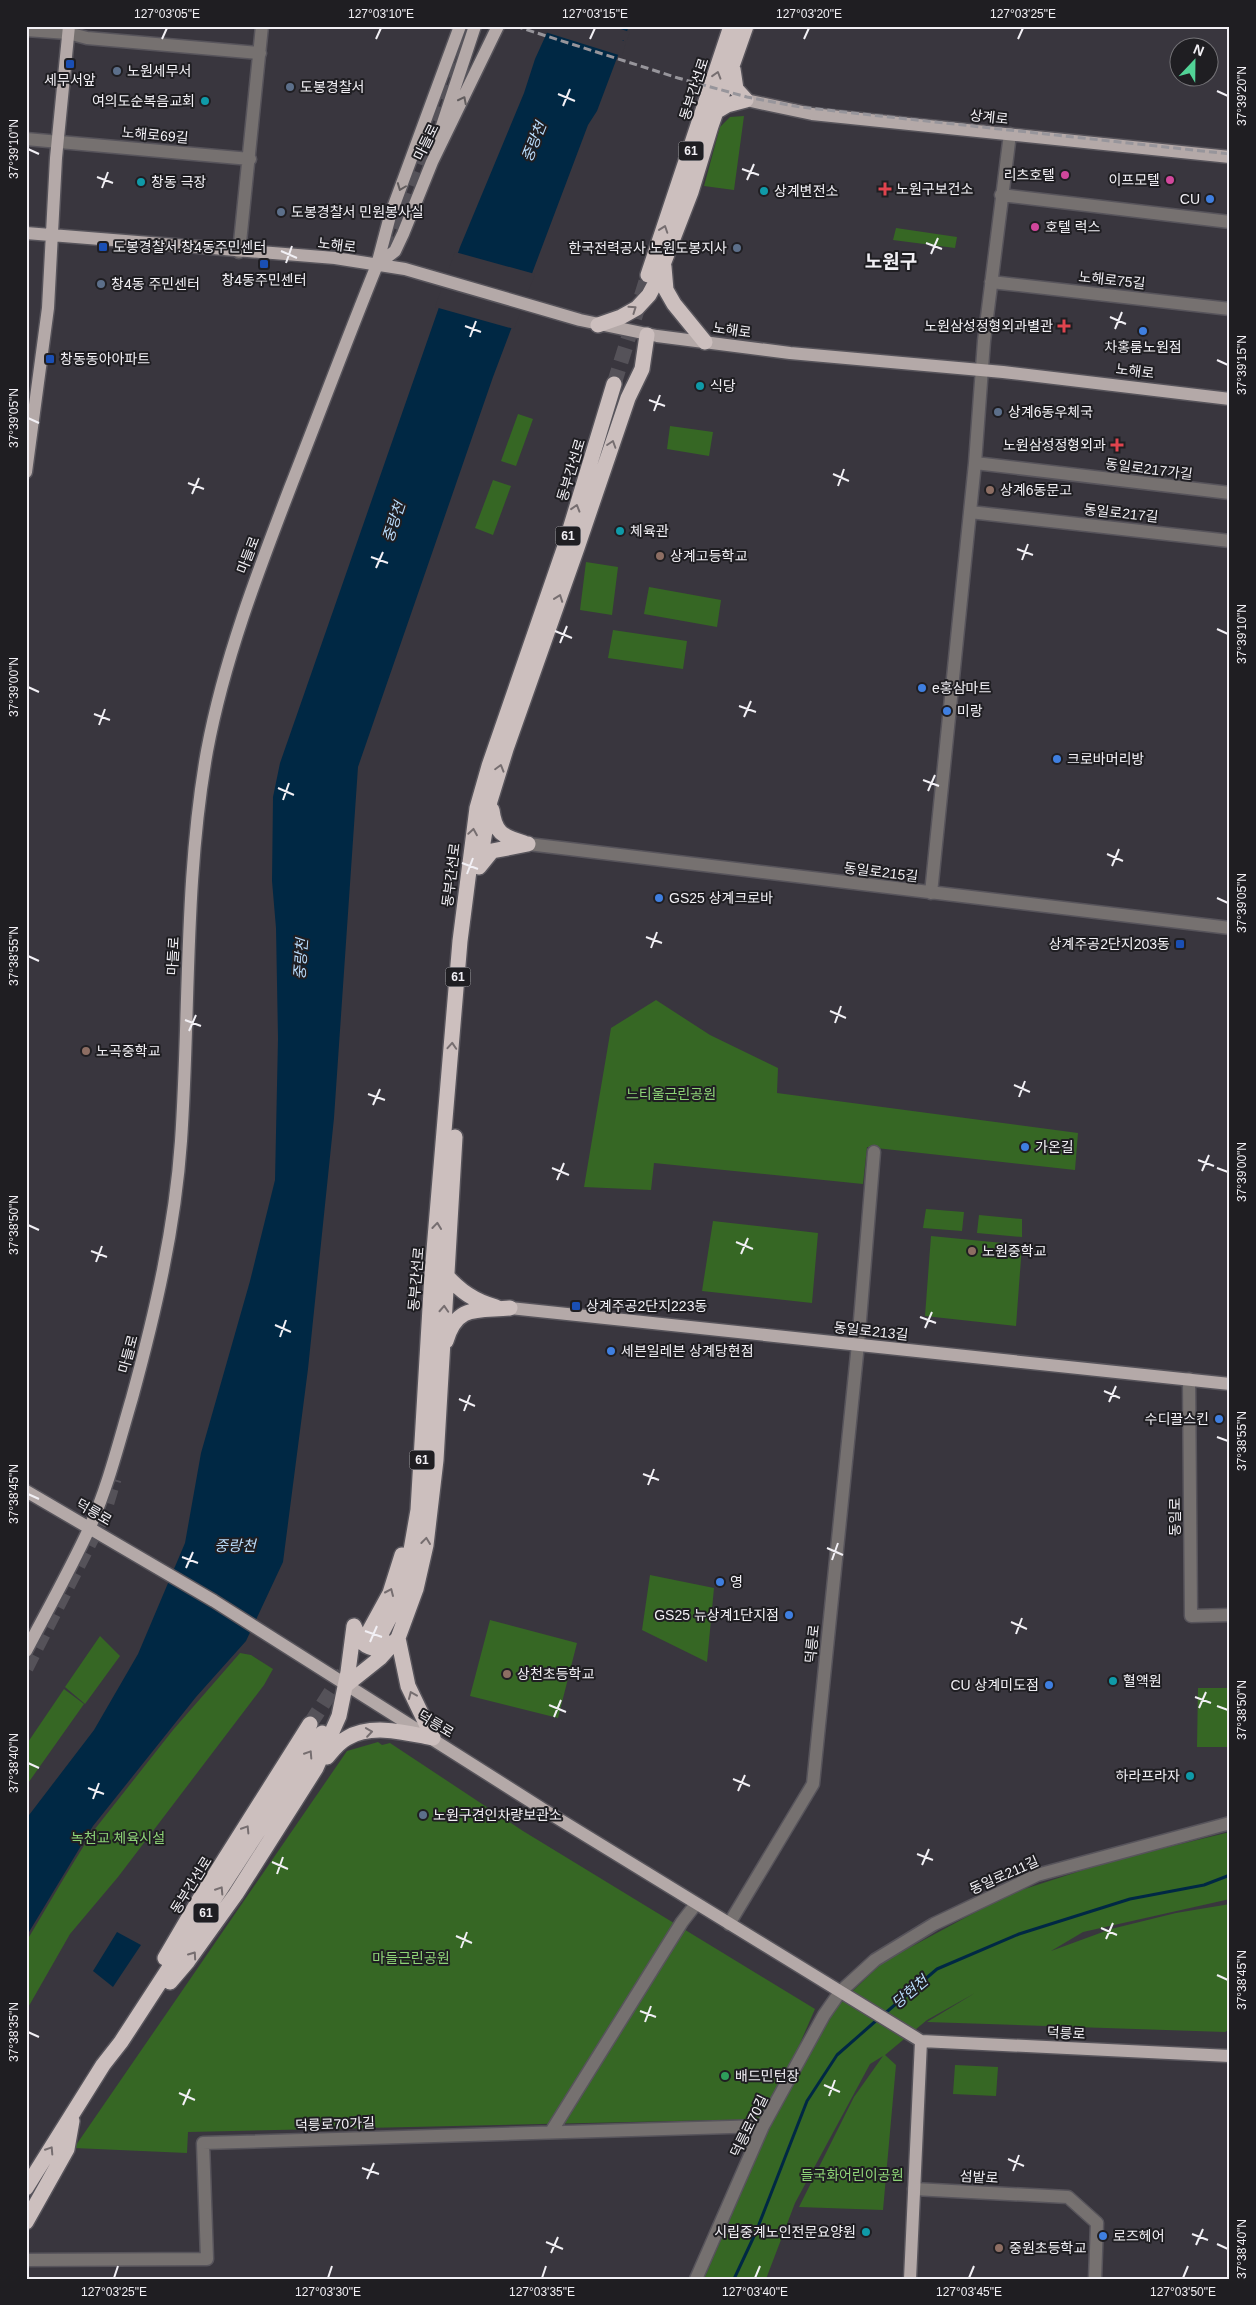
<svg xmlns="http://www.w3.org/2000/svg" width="1256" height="2305" font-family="Helvetica,'Noto Sans KR',sans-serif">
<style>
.green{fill:#366724}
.water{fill:#002844}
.pier{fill:#39363e}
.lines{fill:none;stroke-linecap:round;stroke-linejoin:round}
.stream{stroke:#002844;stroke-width:3}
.highway-tunnel{stroke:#555259;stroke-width:15;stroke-dasharray:15 8;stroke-linecap:butt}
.minor-casing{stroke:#57545b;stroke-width:15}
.major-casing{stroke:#57545b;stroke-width:15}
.highway-casing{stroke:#57545b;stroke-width:18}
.minor{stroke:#767170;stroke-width:12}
.major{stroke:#b4a9a8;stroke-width:12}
.highway{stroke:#ccbfbe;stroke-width:15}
.rail{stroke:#97959b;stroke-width:3;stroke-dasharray:8 4;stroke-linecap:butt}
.oneway{stroke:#766e70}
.oneway2{stroke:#625d5e}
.ticks{fill:none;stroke:#f2f0f5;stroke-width:2}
.transit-dot{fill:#1a4fb4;stroke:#1f1e22;stroke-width:2}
.service-dot{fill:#5c6f8a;stroke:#1f1e22;stroke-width:2}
.culture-dot{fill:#0f9aa8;stroke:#1f1e22;stroke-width:2}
.hotel-dot{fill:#d1479c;stroke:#1f1e22;stroke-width:2}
.health-dot{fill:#e0444e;stroke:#1f1e22;stroke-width:2}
.shop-dot{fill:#3f7fe0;stroke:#1f1e22;stroke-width:2}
.education-dot{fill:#8d6e63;stroke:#1f1e22;stroke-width:2}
.leisure-dot{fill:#2e9e5b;stroke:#1f1e22;stroke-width:2}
.labels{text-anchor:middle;stroke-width:4;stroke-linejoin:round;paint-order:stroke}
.shield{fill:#1f1e22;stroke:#b3b1b6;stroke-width:1}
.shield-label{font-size:12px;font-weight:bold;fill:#f2f0f5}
.poi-label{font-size:14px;fill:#f2f0f5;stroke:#1f1e22;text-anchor:start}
.street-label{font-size:14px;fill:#f2f0f5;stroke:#1f1e22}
.park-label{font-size:14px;fill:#8ed477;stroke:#1f1e22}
.water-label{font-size:15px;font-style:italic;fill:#b9dcfc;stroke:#1f1e22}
.district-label{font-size:19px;font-weight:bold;fill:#f2f0f5;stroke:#1f1e22}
.neatline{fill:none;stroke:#f2f0f5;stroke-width:2}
.ticks-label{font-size:12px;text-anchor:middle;fill:#f2f0f5}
</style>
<rect width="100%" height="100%" fill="#39363e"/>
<path class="green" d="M744,116L734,190L704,186L720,127L730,117Z
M896,228L957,237L955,248L893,240Z
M518,414L533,419L516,466L501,461Z
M670,426L713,432L709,456L667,449Z
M493,480L511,486L493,535L475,528Z
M586,562L618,567L612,615L580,610Z
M649,587L721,600L717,627L644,614Z
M613,630L687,641L683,669L608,658Z
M656,1000L710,1035L778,1068L777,1093L1078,1133L1075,1170L867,1147L863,1184L654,1163L651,1190L584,1187L611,1028Z
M926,1209L964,1212L962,1231L923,1228Z
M979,1215L1022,1219V1237L977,1233Z
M713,1221L818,1233L812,1303L702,1291Z
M931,1236L1022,1245L1016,1326L925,1316Z
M650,1575L714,1588L707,1662L642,1630Z
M490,1620L577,1643L558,1718L470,1696Z
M100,1636L120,1656L85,1704L65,1687Z
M240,1653L251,1655L273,1669L264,1685L118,1877L70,1934L26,2011V1942L64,1878L91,1834L173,1730Z
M1198,1688H1230V1747H1197Z
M64,1689L84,1704L26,1786V1745Z
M378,1742L382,1745L390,1743L523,1831L815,2009L767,2119L188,2132L187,2153L74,2148L347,1751Z
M1230,1832V1899L1083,1932L1051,1951L1111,1929L1176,1913L1230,1904V2029L1225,2032L927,2022L975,1993L927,2020L885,2055L896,2065L883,2210L799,2207L854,2097L883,2056L870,2064L795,2203L766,2279H704L769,2129L837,2006L883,1962L1009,1894L1111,1861Z
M955,2065L998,2067L996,2096L953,2094Z"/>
<path class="water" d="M550,26H629L597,111L588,125L493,377L358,767L334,1118L308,1369L283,1562L246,1641L196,1697L93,1826L26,1937V1819L94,1730L138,1654L185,1543L201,1453L250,1281L275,1180L278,1038L276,928L272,881L273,797L280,763L460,247L524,93L535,59Z
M117,1932L141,1945L113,1987L93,1971Z"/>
<path class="pier" d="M547,26H611L630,32L627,40H622L626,42L622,56L545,32Z
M455,252L535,274L514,329L435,307Z"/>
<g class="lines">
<path class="stream" d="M883,2015L937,1969L1019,1934L1130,1899L1204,1885L1230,1875
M734,2279L756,2232L807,2101L837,2055L878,2019"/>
<path class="highway-tunnel" d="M386,250L461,51
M614,384L648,275
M26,1668L103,1516L114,1479
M310,1724L346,1669"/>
<defs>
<path id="minor" d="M26,30L68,33L87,38L260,53
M26,139L250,159
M1001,195L1230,222
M239,252L262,26
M991,282L1230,309
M975,463L1230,493
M970,512L1230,541
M528,844L1230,928
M931,893L975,463L984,341L1010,134
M1189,1379L1191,1616L1230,1615
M729,1924L813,1784L858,1344L874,1152
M551,2132L682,1922L696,1904
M914,2189L1068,2197L1097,2223L1095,2279
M26,2260L207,2259L203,2143L763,2126
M696,2279L763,2126L824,2015L840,1992L875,1960L934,1924L1037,1875L1230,1823"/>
<path id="major" d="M746,100L812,114L1230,157
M438,138L475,26
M26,233L335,258L405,269L580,320L657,336L790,353L1003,372L1230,399
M377,265L395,251L403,234L432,162L498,26
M26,472L48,308L56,158L69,26
M510,1308L1230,1384
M26,1491L214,1601L549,1813L921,2041L1230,2056
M26,1651C47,1611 70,1570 89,1529C108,1487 119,1442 132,1398C155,1314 175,1228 181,1141C190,1011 184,880 207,751C224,660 257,574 290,488C319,414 347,339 377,265L390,216L460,26
M910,2279L921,2041"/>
<path id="highway" d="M717,111L727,105L746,100L736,89L733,69
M664,267L666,290L674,304L705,342
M648,275L731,26
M598,325L621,317L637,308L649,295L657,280L691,192L711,126L746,26
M492,810C495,833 502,836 524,843
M479,867L490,801L506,749L577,548L628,398L642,369L647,335
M479,867L492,851L528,844
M445,1274C460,1291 474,1301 496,1307
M446,1341C457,1304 477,1311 510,1308
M355,1628C360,1643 364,1647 380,1650L390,1643
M367,1635L390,1593L402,1555
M379,1638L404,1590L418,1510L432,1274L460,941L477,808L489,766L564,549L614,384
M398,1638L408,1686L433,1738
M345,1686L380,1658L398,1638L416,1589L426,1545L436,1460L455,1137
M327,1757C333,1750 339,1742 347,1738C372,1723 407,1733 433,1738
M165,1958L199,1900L310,1724
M170,1982L188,1961L236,1894L316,1768L339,1716L348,1672L354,1626
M26,2188L103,2065L121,2042L322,1733
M26,2222L67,2149L72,2121"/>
</defs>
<use href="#minor" class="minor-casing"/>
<use href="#major" class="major-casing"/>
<use href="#highway" class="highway-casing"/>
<use href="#minor" class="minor"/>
<use href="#major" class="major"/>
<use href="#highway" class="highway"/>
<path class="rail" d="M515,26L678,78L747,97L800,107L880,116L1230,154"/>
</g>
<defs><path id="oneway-chevron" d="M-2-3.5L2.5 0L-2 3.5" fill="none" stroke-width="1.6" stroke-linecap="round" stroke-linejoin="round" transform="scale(1.25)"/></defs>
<g class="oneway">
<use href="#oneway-chevron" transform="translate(717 75) rotate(-73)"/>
<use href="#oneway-chevron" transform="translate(664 229) rotate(-71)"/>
<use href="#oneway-chevron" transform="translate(633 309) rotate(-35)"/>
<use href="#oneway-chevron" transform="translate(612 444) rotate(-72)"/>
<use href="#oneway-chevron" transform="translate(576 508) rotate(-73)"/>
<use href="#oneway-chevron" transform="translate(559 598) rotate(-70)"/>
<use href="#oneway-chevron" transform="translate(500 768) rotate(-74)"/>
<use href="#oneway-chevron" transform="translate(473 832) rotate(-81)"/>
<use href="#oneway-chevron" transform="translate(452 1046) rotate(-86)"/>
<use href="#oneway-chevron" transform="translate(437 1226) rotate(-84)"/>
<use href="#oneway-chevron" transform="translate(444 1309) rotate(-87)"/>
<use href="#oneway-chevron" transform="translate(426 1541) rotate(-83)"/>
<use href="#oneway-chevron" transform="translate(390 1592) rotate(-66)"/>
<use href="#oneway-chevron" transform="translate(412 1695) rotate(-113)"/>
<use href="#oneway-chevron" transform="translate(369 1732) rotate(-8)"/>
<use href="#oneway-chevron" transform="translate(309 1754) rotate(-57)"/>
<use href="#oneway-chevron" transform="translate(246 1829) rotate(-58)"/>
<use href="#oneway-chevron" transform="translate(220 1890) rotate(-57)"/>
<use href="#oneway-chevron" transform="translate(193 1955) rotate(-55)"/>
<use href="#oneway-chevron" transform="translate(50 2150) rotate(-57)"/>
</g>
<g class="oneway2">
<use href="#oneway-chevron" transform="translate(463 100) rotate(-63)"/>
<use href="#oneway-chevron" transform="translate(401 187) rotate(111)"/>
</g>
<path class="ticks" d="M162,39L167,28M376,39L381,28M590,39L595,28M804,39L809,28M1018,39L1023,28M1217,91L1228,96M558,94L575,101M563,106L570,89M28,149L39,154M742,169L759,175M97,177L113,183M747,180L754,164M102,188L108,172M926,243L942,249M281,251L297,258M931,254L938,238M286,263L292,246M1110,317L1126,324M465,326L481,332M1115,329L1122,312M470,337L476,321M1217,360L1228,365M649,400L665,406M654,411L660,395M28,418L39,423M833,474L849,481M188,483L204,489M838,486L844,469M192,494L199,478M1017,549L1033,555M371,557L388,563M1022,560L1028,544M376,568L383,552M1217,629L1228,634M555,631L572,638M560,643L567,626M28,687L39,692M739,706L756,712M94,714L110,720M744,717L751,701M99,725L105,709M923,780L939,786M278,788L294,795M928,791L935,775M283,800L289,783M1107,854L1123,861M462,863L478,869M1112,866L1119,849M467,874L473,858M1217,898L1228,903M646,937L662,943M651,948L657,932M28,956L39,961M830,1011L846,1018M185,1020L201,1026M835,1023L841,1006M189,1031L196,1015M1014,1085L1030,1092M368,1094L385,1100M1019,1097L1025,1081M373,1105L380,1089M1198,1160L1214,1166M552,1168L569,1175M1217,1168L1228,1172M1202,1171L1209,1155M557,1180L564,1163M28,1225L39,1230M736,1242L753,1249M91,1251L107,1257M741,1254L748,1238M96,1262L102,1246M920,1317L936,1323M275,1325L291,1332M925,1328L932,1312M280,1337L286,1320M1104,1391L1120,1398M459,1399L475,1406M1109,1402L1116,1386M464,1411L470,1395M1217,1437L1228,1441M643,1474L659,1480M648,1485L654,1469M28,1494L39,1499M827,1548L843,1555M182,1557L198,1563M832,1560L838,1543M186,1568L193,1552M1011,1622L1027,1629M365,1631L382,1637M1016,1634L1022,1618M370,1642L377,1626M1195,1697L1211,1703M549,1705L566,1712M1217,1706L1228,1710M1199,1708L1206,1692M554,1717L561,1700M28,1763L39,1768M733,1779L750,1786M88,1788L104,1794M738,1791L745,1775M93,1799L99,1783M917,1854L933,1860M272,1862L288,1869M922,1865L929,1849M277,1874L283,1857M1101,1928L1117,1935M456,1936L472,1943M1106,1939L1113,1923M461,1948L467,1932M1217,1975L1228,1980M640,2011L656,2017M645,2022L651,2006M28,2032L39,2037M824,2085L840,2092M179,2093L195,2100M829,2096L835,2080M183,2105L190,2089M1008,2159L1024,2166M362,2168L379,2174M1013,2171L1019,2155M367,2179L374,2163M1192,2234L1208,2240M546,2242L563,2249M1217,2244L1228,2249M1196,2245L1203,2229M551,2253L558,2237M114,2278L118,2266M328,2278L332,2266M542,2278L546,2266M755,2278L760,2266M969,2278L974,2266M1183,2278L1188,2266"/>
<g class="transit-dot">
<rect x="65" y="59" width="10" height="10" rx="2.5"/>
<rect x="98" y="242" width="10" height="10" rx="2.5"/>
<rect x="259" y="259" width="10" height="10" rx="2.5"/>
<rect x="45" y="354" width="10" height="10" rx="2.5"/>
<rect x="1175" y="939" width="10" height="10" rx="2.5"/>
<rect x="571" y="1301" width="10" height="10" rx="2.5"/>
</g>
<g class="service-dot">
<circle cx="117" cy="71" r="5"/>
<circle cx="290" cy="87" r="5"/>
<circle cx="281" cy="212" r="5"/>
<circle cx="737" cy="248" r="5"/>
<circle cx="101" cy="284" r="5"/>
<circle cx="998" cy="412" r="5"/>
<circle cx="423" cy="1815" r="5"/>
</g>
<g class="culture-dot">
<circle cx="205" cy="101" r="5"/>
<circle cx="141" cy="182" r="5"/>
<circle cx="764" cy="191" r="5"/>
<circle cx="700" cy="386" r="5"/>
<circle cx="620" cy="531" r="5"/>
<circle cx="1113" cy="1681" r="5"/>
<circle cx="1190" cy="1776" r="5"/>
<circle cx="866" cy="2232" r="5"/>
</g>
<g class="hotel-dot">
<circle cx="1065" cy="175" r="5"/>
<circle cx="1170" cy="180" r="5"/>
<circle cx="1035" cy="227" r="5"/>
</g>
<g class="health-dot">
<path d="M882.5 181.5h5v5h5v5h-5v5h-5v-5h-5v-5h5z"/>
<path d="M1061.5 318.5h5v5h5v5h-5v5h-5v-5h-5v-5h5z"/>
<path d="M1114.5 437.5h5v5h5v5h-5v5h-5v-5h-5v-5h5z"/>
</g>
<g class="shop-dot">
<circle cx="1210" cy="199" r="5"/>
<circle cx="1143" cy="331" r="5"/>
<circle cx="922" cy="688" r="5"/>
<circle cx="947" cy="711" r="5"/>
<circle cx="1057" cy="759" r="5"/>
<circle cx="659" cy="898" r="5"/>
<circle cx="1025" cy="1147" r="5"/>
<circle cx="611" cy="1351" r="5"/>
<circle cx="1219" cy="1419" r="5"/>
<circle cx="720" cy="1582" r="5"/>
<circle cx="789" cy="1615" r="5"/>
<circle cx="1049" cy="1685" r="5"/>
<circle cx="1103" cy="2236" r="5"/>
</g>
<g class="education-dot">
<circle cx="990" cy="490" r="5"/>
<circle cx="660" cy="556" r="5"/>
<circle cx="86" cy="1051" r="5"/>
<circle cx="972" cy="1251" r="5"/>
<circle cx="507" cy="1674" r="5"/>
<circle cx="999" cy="2248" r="5"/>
</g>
<circle class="leisure-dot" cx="725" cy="2076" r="5"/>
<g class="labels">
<g class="shield">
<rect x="678.5" y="141.5" width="25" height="19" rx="4"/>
<rect x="555.5" y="526.5" width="25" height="19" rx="4"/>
<rect x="445.5" y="967.5" width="25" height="19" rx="4"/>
<rect x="409.5" y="1450.5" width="25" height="19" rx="4"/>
<rect x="193.5" y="1903.5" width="25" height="19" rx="4"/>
</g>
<g class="shield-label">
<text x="691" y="155">61</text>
<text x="568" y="540">61</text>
<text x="458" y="981">61</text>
<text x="422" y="1464">61</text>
<text x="206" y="1917">61</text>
</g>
<g class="poi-label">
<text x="127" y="76">노원세무서</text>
<text x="70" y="85" text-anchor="middle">세무서앞</text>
<text x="300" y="92">도봉경찰서</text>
<text x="195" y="106" text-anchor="end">여의도순복음교회</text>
<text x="1055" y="180" text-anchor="end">리츠호텔</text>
<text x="1160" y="185" text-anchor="end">이프모텔</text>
<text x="151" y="187">창동 극장</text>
<text x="896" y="194">노원구보건소</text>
<text x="774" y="196">상계변전소</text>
<text x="1200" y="204" text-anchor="end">CU</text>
<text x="291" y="217">도봉경찰서 민원봉사실</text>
<text x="1045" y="232">호텔 럭스</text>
<text x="113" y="252">도봉경찰서.창4동주민센터</text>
<text x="727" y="253" text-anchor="end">한국전력공사 노원도봉지사</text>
<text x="264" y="285" text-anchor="middle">창4동주민센터</text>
<text x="111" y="289">창4동 주민센터</text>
<text x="1053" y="331" text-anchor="end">노원삼성정형외과별관</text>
<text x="1143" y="352" text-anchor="middle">차홍룸노원점</text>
<text x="60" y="364">창동동아아파트</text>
<text x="710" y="391">식당</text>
<text x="1008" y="417">상계6동우체국</text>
<text x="1106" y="450" text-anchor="end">노원삼성정형외과</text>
<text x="1000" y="495">상계6동문고</text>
<text x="630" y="536">체육관</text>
<text x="670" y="561">상계고등학교</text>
<text x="932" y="693">e홍삼마트</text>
<text x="957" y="716">미랑</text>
<text x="1067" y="764">크로바머리방</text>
<text x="669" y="903">GS25 상계크로바</text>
<text x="1170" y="949" text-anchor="end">상계주공2단지203동</text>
<text x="96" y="1056">노곡중학교</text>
<text x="1035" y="1152">가온길</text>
<text x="982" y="1256">노원중학교</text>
<text x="586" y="1311">상계주공2단지223동</text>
<text x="621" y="1356">세븐일레븐 상계당현점</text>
<text x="1209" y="1424" text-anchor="end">수디끌스킨</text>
<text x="730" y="1587">영</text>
<text x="779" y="1620" text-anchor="end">GS25 뉴상계1단지점</text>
<text x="517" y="1679">상천초등학교</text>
<text x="1123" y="1686">혈액원</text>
<text x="1039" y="1690" text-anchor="end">CU 상계미도점</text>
<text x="1180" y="1781" text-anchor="end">하라프라자</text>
<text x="433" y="1820">노원구견인차량보관소</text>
<text x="735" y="2081">배드민턴장</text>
<text x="856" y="2237" text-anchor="end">시립중계노인전문요양원</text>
<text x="1113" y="2241">로즈헤어</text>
<text x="1009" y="2253">중원초등학교</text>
</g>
<g class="street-label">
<text transform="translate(694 89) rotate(-72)" y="5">동부간선로</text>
<text transform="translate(989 117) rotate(6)" y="5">상계로</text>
<text transform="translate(155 135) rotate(5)" y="5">노해로69길</text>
<text transform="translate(426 142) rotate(-64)" y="5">마들로</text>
<text transform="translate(337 245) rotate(7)" y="5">노해로</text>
<text transform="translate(1112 280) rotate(6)" y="5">노해로75길</text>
<text transform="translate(732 330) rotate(8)" y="5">노해로</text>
<text transform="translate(1135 371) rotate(7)" y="5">노해로</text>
<text transform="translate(1149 469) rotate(7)" y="5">동일로217가길</text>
<text transform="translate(571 470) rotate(-73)" y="5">동부간선로</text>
<text transform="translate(1121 513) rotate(6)" y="5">동일로217길</text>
<text transform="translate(248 555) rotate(-69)" y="5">마들로</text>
<text transform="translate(881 872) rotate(7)" y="5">동일로215길</text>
<text transform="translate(451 875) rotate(-83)" y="5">동부간선로</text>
<text transform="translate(173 956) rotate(-87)" y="5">마들로</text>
<text transform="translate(416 1279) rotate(-85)" y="5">동부간선로</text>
<text transform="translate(871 1331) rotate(6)" y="5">동일로213길</text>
<text transform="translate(128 1354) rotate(-75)" y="5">마들로</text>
<text transform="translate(94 1512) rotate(30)" y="5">덕릉로</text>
<text transform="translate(1175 1517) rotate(-90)" y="5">동일로</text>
<text transform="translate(812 1644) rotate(-84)" y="5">덕릉로</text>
<text transform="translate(436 1724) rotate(31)" y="5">덕릉로</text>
<text transform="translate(1004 1875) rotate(-24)" y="5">동일로211길</text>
<text transform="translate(191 1885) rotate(-58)" y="5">동부간선로</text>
<text transform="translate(1066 2033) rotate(3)" y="5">덕릉로</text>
<text transform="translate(335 2124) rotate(-2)" y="5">덕릉로70가길</text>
<text transform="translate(749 2126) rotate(-64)" y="5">덕릉로70길</text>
<text transform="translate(979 2177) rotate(3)" y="5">섬밭로</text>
</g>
<g class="park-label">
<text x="671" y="1099">느티울근린공원</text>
<text x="118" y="1843">녹천교 체육시설</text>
<text x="411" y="1963">마들근린공원</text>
<text x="852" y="2180">들국화어린이공원</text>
</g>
<g class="water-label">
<text transform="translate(534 142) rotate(-68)" y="5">중랑천</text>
<text transform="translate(394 522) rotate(-72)" y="5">중랑천</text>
<text transform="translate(301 959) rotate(-86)" y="5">중랑천</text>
<text x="235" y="1551">중랑천</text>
<text transform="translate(910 1992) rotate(-40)" y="5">당현천</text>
</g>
<g class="district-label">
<text x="891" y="268">노원구</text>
</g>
</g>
<rect width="1256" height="2305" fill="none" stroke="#1f1e22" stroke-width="55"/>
<g transform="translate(1194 62) rotate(22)"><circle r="24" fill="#1f1e22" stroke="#737276"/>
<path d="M0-4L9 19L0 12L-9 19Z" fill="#52d397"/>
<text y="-8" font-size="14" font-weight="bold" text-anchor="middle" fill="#f2f0f5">N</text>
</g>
<rect x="28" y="28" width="1200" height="2250" class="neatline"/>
<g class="ticks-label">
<text x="167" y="18">127°03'05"E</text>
<text x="381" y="18">127°03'10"E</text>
<text x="595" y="18">127°03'15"E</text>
<text x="809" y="18">127°03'20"E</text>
<text x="1023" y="18">127°03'25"E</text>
<text transform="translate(1242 96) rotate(-90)" y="4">37°39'20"N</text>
<text transform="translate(14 149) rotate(-90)" y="4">37°39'10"N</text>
<text transform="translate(1242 365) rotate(-90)" y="4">37°39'15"N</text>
<text transform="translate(14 418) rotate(-90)" y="4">37°39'05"N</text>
<text transform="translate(1242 634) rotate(-90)" y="4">37°39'10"N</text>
<text transform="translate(14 687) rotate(-90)" y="4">37°39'00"N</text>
<text transform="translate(1242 903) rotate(-90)" y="4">37°39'05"N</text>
<text transform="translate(14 956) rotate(-90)" y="4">37°38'55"N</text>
<text transform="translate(1242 1172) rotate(-90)" y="4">37°39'00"N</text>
<text transform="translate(14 1225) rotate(-90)" y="4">37°38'50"N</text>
<text transform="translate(1242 1441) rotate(-90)" y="4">37°38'55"N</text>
<text transform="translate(14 1494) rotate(-90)" y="4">37°38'45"N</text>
<text transform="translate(1242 1710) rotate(-90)" y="4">37°38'50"N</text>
<text transform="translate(14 1763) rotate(-90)" y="4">37°38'40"N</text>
<text transform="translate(1242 1980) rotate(-90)" y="4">37°38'45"N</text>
<text transform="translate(14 2032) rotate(-90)" y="4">37°38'35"N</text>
<text transform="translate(1242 2249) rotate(-90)" y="4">37°38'40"N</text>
<text x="114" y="2296">127°03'25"E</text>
<text x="328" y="2296">127°03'30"E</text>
<text x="542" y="2296">127°03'35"E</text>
<text x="755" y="2296">127°03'40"E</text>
<text x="969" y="2296">127°03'45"E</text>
<text x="1183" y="2296">127°03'50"E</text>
</g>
</svg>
